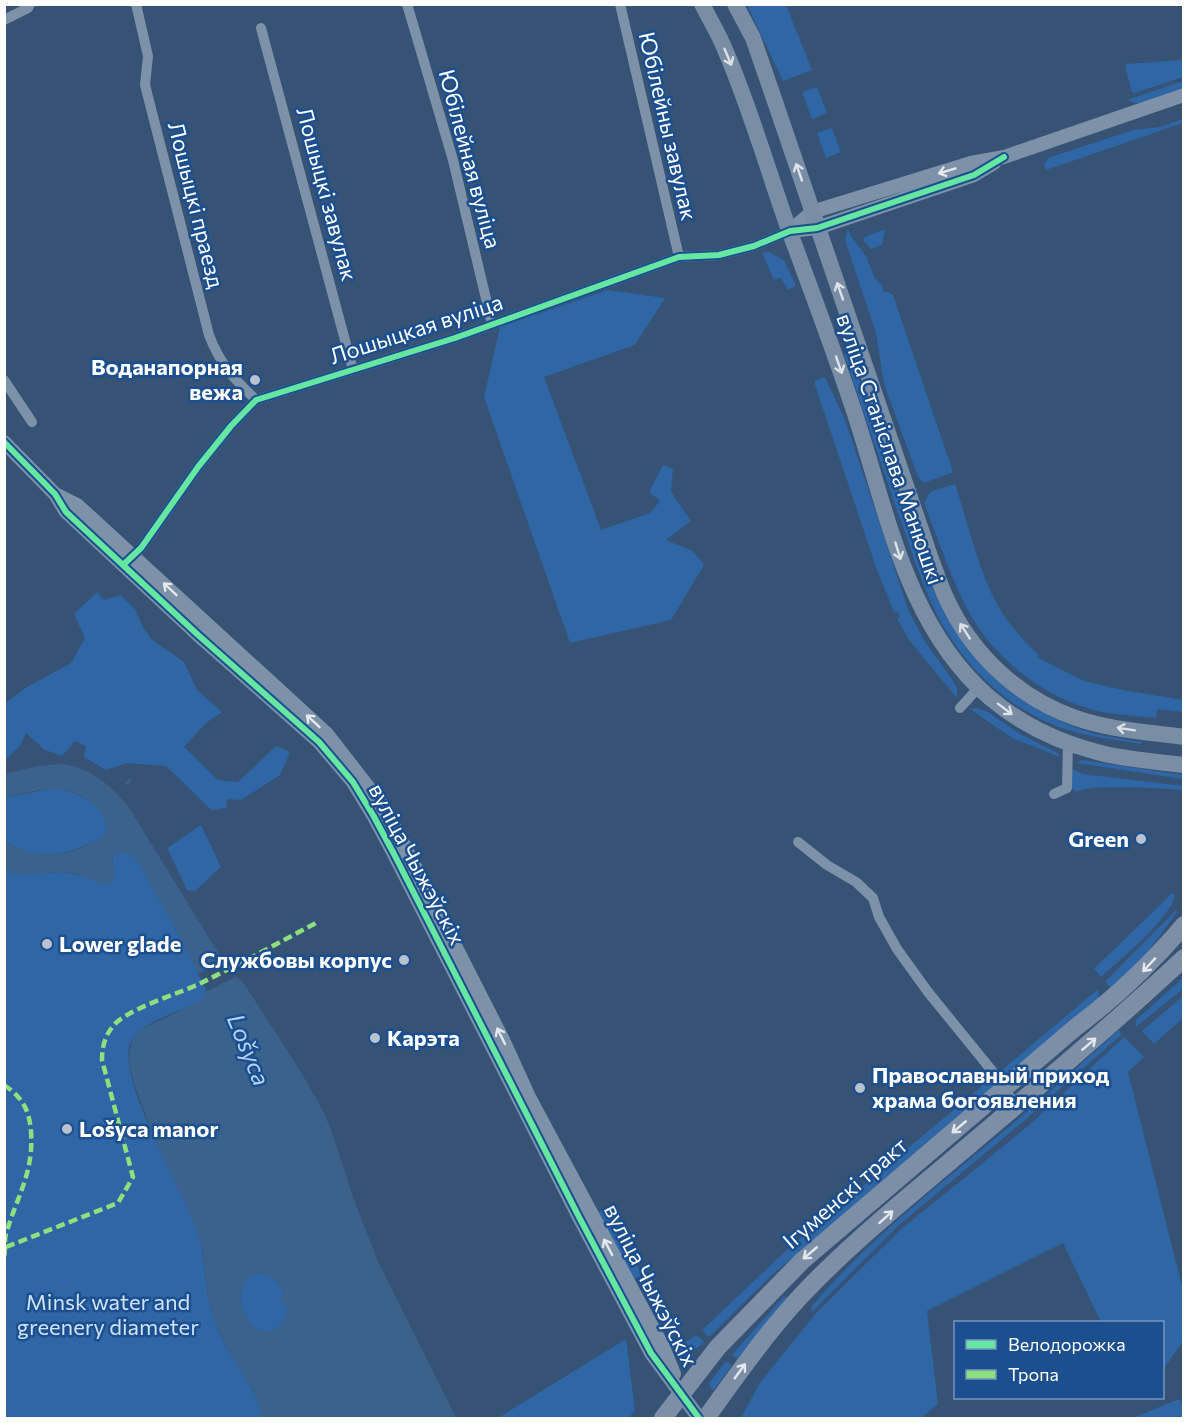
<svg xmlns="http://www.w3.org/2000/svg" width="1188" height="1423" font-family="Commissioner,sans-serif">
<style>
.green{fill:#2f66a5}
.water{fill:#3b618d;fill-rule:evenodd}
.pier{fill:#365274}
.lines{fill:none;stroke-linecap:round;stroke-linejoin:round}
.stream{stroke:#3b618d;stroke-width:3}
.minor{stroke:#7d92a8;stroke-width:10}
.tertiary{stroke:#7d92a8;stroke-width:14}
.secondary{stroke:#798da4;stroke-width:16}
.primary{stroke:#7d8ea7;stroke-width:18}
.quiet{stroke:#8de07e;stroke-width:4.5;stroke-dasharray:9 4.5;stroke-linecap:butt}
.cycleway-casing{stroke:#1b4f8f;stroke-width:10}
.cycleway{stroke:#66e7a1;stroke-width:6}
.oneway{stroke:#dee2e8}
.oneway2{stroke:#e5e9ee}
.oneway3{stroke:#e5e8ed}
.poi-dot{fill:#b9c2ce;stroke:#1b4f8f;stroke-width:2}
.labels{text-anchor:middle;stroke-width:5;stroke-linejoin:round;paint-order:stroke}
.street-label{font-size:22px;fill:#fff;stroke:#1b4f8f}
.poi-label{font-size:22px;font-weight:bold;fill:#fff;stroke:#1b4f8f;text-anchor:start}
.park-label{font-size:22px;fill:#cfe3fa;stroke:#1b4f8f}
.water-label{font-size:24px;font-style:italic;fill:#b5d3f5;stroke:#1b4f8f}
</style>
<rect width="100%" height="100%" fill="#365274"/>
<path class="green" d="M747,5H786L812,70L783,81Z
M1183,60V77L1135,93L1132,92L1125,67L1126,64Z
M1183,81V88L1139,104L1127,100Z
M817,87L827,113L812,119L802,92Z
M1183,119V123L1046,170L1044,165L1048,158L1133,130L1160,127Z
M832,128L841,152L826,158L817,133Z
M848,229L851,236L866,256L875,279L882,285L884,292H888L893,295L953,472L924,483L918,477L884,384L876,333L845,240Z
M885,229L882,245L871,249L863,240L865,237Z
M769,252L784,260L796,286L788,290L781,278L774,280L762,253Z
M608,290L665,298L635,345L544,377L601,530L650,513L660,501L649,492L663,465L673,469L671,492L691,521L666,540L693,551L704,565L671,620L570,643L484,397L500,327Z
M849,353L866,397L929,580C960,655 1010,707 1089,732C1106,737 1125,739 1142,742L1141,744C1110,739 1078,736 1049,723C996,700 954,654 931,602C918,574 909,542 898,513C880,460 862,407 844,354Z
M825,377L846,422L909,612L924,640L953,681L957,689V698L909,640L897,618L900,617L898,612H894L877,570L815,385V381Z
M955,484C967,520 979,572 997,604C1008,624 1022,639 1039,655L1037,657L1084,681L1123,690L1183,700V712L1157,709L1156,718C1138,716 1119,715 1102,712C1045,700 991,657 965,605C949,572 937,537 924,503L930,492Z
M97,592L104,600L120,595L135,609L143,627L151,639L184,662L197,690L222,712L206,723L184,747L218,780L238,782L276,746L290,752L280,775L241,800L227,799L226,808L211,810L166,766L127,763L106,770L84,757L86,746L75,741L62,756L45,750L26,733L20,746L5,760V703L27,687L71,663L85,638L74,614Z
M976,708L988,712L1020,734L1058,753L1060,757L1012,738L970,709Z
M1082,760L1183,775V779L1077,763Z
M1072,769L1083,774L1183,786L1184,790C1165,789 1089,783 1077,792L1072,788Z
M53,788C70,789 113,806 106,830C104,838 96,842 89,844C55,858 37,859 5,842V798Z
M201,825L221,867L195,891L187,890L167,848Z
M121,852L132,855L141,866L186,948L207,991L203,1000C183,1011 139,1021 130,1044C117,1081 181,1184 195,1222C206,1253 203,1286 213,1316C221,1343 238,1365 252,1389C258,1398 259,1409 263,1418H5V871L16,874L64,872L87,877L113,865V856Z
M1172,893L1175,895C1171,918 1119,961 1101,977L1094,969Z
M1175,911H1178L1136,968L1114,987H1110L1105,982Z
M1183,978V989L1136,1027V1020Z
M1098,989L1099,999L1008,1075L1002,1070Z
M1183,996V1018L1154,1044L1142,1031Z
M1119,1030L1122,1034L1024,1121L899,1225L812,1312L811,1309L812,1306C864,1245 926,1195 987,1145C1032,1108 1075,1069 1119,1030Z
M1124,1037L1144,1057L1128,1072L1183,1290V1341L1163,1370L1162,1322H1101L1063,1243L927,1311L938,1404L921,1418H741L759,1384L817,1312L900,1230L1028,1126Z
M994,1076L995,1085L771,1276L709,1337L702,1330L790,1247Z
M607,1207L642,1275L634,1279L617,1256L598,1216L600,1211Z
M260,1273C271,1275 283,1283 284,1296L281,1301L287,1308C287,1316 284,1323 277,1328C247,1347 222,1280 260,1273Z
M784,1296L786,1298L737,1359L732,1355Z
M696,1335L704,1342C696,1350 688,1356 676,1349Z
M626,1339L635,1410L629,1418H498Z
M726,1361L732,1365L713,1391L709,1383Z
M1179,1399L1183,1407V1418H1133Z"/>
<path class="water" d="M62,764C91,768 109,784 128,806L219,954L221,962L217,964L226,982L236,976L245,985L301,1072L323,1111L330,1127L354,1200L379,1264L456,1418H263L254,1392L229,1352L215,1323L209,1303L202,1250L195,1224L155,1141L134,1083L128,1061L132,1040L140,1030L200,1001L205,997L207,991L218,986L211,968L198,974L186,948L141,866L132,855L121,852L113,856C110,867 121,876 109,885C96,885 85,875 72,873C50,870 26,879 5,871V842C32,857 54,859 83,847C92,843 101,840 106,831C107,820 102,813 95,806C68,780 36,790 5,798L4,774L38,766ZM260,1273C271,1275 283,1283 284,1296L280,1301L287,1308C287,1317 284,1323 277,1328C247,1347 222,1280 260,1273Z"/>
<path class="pier" d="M224,961L221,966L227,978L235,974L236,976L207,991L205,989L215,984L209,972L199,977L198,974Z"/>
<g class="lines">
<path class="stream" d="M127,783L130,780"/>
<path class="minor" d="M136,4L148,56L145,85L209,335C220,364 234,379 256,400
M407,4L453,160L492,324
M620,4L679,257
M4,20L28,8L30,4
M261,28L353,370
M4,380L32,422
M128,561L141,548L198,467L231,426L256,400L455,338L679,257L719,255L754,246L790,231
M960,708L979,687
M1054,794L1067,788L1068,743
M798,842L827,865L856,882L873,898L879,917L897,949L928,992L993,1072L1016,1106"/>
<path class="tertiary" d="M790,231L812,212L971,163L1004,157L1184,95
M790,231L817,228L974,175L994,163
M4,442L55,494L66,512L197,634L319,742L353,782L373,815L394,854L579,1217L651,1353L699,1418
M55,494L77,505L87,514L327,734L386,810L503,1040L529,1097L663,1347L674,1374"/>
<path class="secondary" d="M702,4C710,20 720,36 726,52C751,110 768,171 789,230C811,290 833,348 853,408C887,509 905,625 990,698C1021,724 1058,742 1097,752C1125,760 1155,761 1184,765
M735,4L753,38L771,90L931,559C937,575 942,591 950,606C976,658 1021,699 1076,718C1110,730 1148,732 1184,737"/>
<path class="primary" d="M663,1418L718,1347L802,1261L1076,1027C1116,997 1151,964 1184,925
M706,1418C735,1378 764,1336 798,1299C847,1246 905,1200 960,1153C1036,1089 1111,1026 1184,958"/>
<path class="quiet" d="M4,1085C22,1097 29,1109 31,1131C34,1173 17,1196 6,1234C4,1241 6,1250 4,1257
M6,1247L118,1203L133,1177L102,1060C102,1045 106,1032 117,1022C136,1006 178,994 201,983C240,964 278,943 316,923"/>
<defs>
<path id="cycleway" d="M4,442L55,494L66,512L197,634L319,742L353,782L373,815L394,854L579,1217L651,1353L699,1418
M123,565L141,548L198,467L231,426L256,400L455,338L679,257L719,255L754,246L790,231L817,228L974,175L1004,157"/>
</defs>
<use href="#cycleway" class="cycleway-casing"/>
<use href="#cycleway" class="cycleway"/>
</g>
<defs><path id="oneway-shaft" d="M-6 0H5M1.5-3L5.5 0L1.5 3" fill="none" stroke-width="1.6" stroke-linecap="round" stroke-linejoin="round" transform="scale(1.5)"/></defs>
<g class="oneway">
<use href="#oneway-shaft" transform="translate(728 57) rotate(67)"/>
<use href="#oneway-shaft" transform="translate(799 172) rotate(-109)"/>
<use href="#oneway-shaft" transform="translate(840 291) rotate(-109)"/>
<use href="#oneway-shaft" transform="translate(839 365) rotate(71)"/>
<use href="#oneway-shaft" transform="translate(898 551) rotate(73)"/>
<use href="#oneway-shaft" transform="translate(965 631) rotate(-123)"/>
<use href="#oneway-shaft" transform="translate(1005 709) rotate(37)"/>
<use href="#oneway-shaft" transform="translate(1126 729) rotate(-171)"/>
</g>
<g class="oneway2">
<use href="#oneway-shaft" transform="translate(947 171) rotate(163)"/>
<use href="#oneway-shaft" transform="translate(170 589) rotate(-137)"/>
<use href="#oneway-shaft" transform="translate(313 721) rotate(-137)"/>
<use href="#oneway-shaft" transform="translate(501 1036) rotate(-116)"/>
<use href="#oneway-shaft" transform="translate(608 1247) rotate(-118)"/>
</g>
<g class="oneway3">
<use href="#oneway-shaft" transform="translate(1149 965) rotate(133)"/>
<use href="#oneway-shaft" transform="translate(1089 1044) rotate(-41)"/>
<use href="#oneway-shaft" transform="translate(959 1127) rotate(140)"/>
<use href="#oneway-shaft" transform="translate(886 1217) rotate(-42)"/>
<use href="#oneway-shaft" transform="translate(810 1253) rotate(140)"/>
<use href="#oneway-shaft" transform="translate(740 1371) rotate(-54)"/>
</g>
<g class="poi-dot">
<circle cx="255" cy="380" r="6"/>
<circle cx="1141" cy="839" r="6"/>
<circle cx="47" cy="944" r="6"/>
<circle cx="404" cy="960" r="6"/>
<circle cx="375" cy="1038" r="6"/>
<circle cx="860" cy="1088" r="6"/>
<circle cx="67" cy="1129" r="6"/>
</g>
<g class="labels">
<g class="street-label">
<text transform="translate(668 126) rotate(77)" y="8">Юбілейны завулак</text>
<text transform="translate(470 159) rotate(75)" y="8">Юбілейная вуліца</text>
<text transform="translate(327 194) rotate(75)" y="8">Лошыцкі завулак</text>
<text transform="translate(196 205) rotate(76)" y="8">Лошыцкі праезд</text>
<text transform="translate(416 329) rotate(-18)" y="8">Лошыцкая вуліца</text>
<text transform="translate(890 449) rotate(71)" y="8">вуліца Станіслава Манюшкі</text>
<text transform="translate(417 864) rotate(62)" y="8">вуліца Чыжэўскіх</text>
<text transform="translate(845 1193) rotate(-41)" y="8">Ігуменскі тракт</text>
<text transform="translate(651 1285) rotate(63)" y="8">вуліца Чыжэўскіх</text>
</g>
<g class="poi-label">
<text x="243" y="375" text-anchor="end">Воданапорная<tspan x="243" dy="25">вежа</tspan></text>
<text x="1129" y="847" text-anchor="end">Green</text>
<text x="59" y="952">Lower glade</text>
<text x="392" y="968" text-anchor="end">Службовы корпус</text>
<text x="387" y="1046">Карэта</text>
<text x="872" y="1083">Православный приход<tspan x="872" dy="25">храма богоявления</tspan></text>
<text x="79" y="1137">Lošyca manor</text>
</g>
<g class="park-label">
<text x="108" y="1310">Minsk water and<tspan x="108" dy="25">greenery diameter</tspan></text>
</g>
<g class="water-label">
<text transform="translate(248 1050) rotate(68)" y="8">Lošyca</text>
</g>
</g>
<rect width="1188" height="1423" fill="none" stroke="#ffffff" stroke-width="12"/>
<rect x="954" y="1321" width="210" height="78" fill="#1b4f8f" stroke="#7695bc" stroke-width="1.5"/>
<rect x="966" y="1340" width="30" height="9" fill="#66e7a1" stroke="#7695bc" stroke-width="1.5"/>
<text x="1008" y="1351" font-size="18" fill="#ffffff">Велодорожка</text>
<rect x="966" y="1370" width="30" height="9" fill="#8de07e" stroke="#7695bc" stroke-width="1.5"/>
<text x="1008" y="1381" font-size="18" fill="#ffffff">Тропа</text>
</svg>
